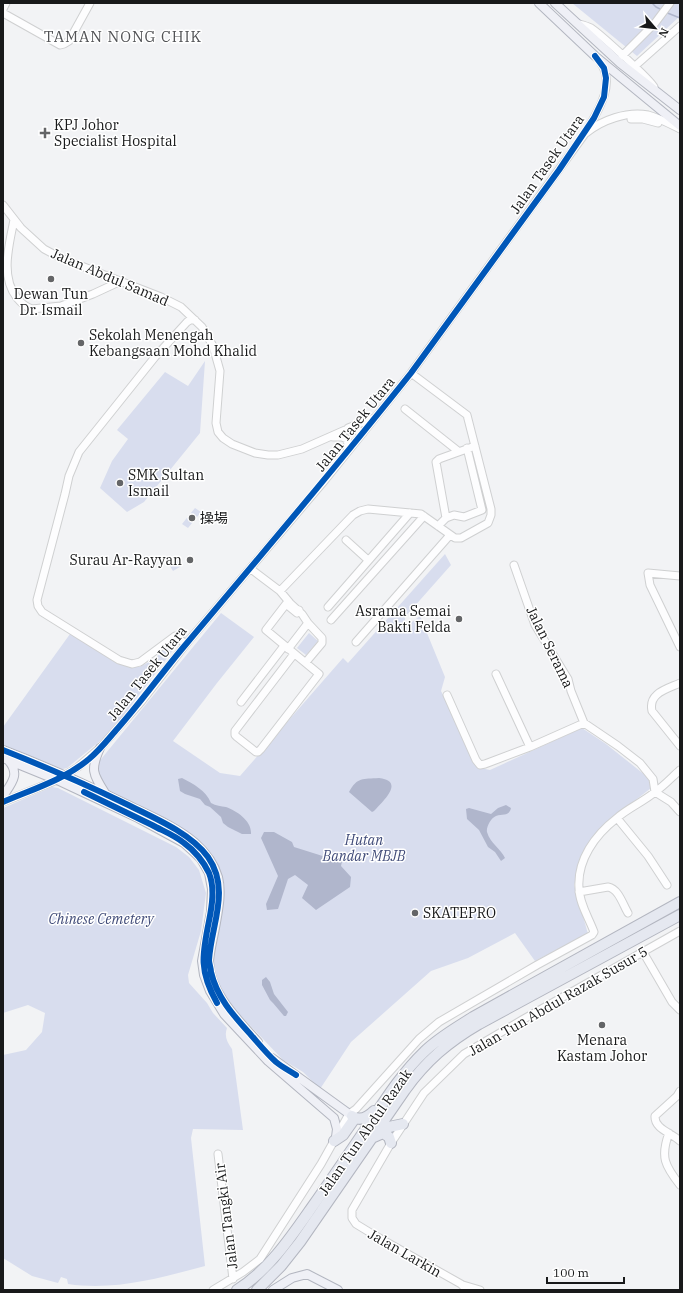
<svg xmlns="http://www.w3.org/2000/svg" width="683" height="1293" font-family="'IBM Plex Serif','Noto Sans SC',serif">
<style>
.green{fill:#d8ddee}
.water{fill:#b0b6cc}
.lines{fill:none;stroke-linecap:round;stroke-linejoin:round}
.stream{stroke:#b0b6cc;stroke-width:1.5}
.minor-casing{stroke:#cfd0d1;stroke-width:9}
.major-casing{stroke:#b3b6c0;stroke-width:10}
.highway-casing{stroke:#b3b6c0;stroke-width:12}
.minor{stroke:#fdfdfe;stroke-width:7}
.major{stroke:#eff0f6;stroke-width:8}
.highway{stroke:#e5e8f0;stroke-width:10}
.cycleway-casing{stroke:#fff;stroke-width:8}
.cycleway{stroke:#0057b8;stroke-width:6}
.poi-dot{fill:#646567;stroke:#fff;stroke-width:1.5}
.labels{text-anchor:middle;stroke-width:3;stroke-linejoin:round;paint-order:stroke}
.poi-label{font-size:14px;fill:#18191a;stroke:#fff;text-anchor:start}
.street-label{font-size:14px;fill:#18191a;stroke:#fff}
.park-label{font-size:14px;font-style:italic;fill:#414c79;stroke:#fff}
.neighbourhood-label{font-size:15px;letter-spacing:1px;fill:#515255;stroke:#fff}
</style>
<rect width="100%" height="100%" fill="#f2f3f5"/>
<path class="green" d="M572,3H680V16L637,56Z
M205,361L200,433L144,502L127,512L100,488L112,461L128,439L117,430L165,372L188,386Z
M195,508L201,512L188,528L182,524Z
M445,554L451,565L405,617V627L420,616L445,677L441,691L480,768L490,770L582,728L606,744L645,775L649,780L651,788L619,813L593,837L582,860L574,885L588,934L535,961L515,933L468,958L431,971L351,1042L320,1089L303,1072L283,1060L220,994L212,969L220,877L204,846L110,793L98,782L97,764L221,613L254,637L217,683L173,741L220,773L240,776L343,658L348,663Z
M179,559L183,565L173,571L170,566Z
M309,633L318,641L306,655L297,648Z
M70,634L119,662L139,667L155,659L171,640L177,645L111,732L67,768L59,770L3,747V727Z
M52,787L58,788L176,847L189,857L199,870L206,893L201,931L188,975L189,983L207,1003L213,1013L227,1028C224,1036 227,1042 232,1049L243,1130L193,1129L191,1138L205,1266C160,1278 115,1291 68,1284L67,1279L61,1277L58,1283L32,1276L3,1258V1055L26,1050L42,1032L45,1013L28,1005L3,1013V808Z"/>
<path class="water" d="M182,778C193,784 206,790 211,803C216,806 221,806 226,807C237,811 252,821 251,834H242L228,827L223,823L221,817L210,807L205,805L200,799L185,794L180,791L178,779Z
M379,778C406,781 382,802 374,811L372,812L349,792C357,777 363,779 379,778Z
M506,805L511,808C509,817 503,813 496,816C491,818 486,827 487,832C490,843 501,849 505,858L501,861L495,852L488,847L479,830L467,819L466,809L469,808L491,814L498,808Z
M264,832H274L292,842L294,847L329,858L336,853L343,857L341,866L351,877L350,887L316,910L302,898L308,885L295,875L288,879L278,909L267,910L266,904L278,876L261,838Z
M266,977L270,982L274,994L288,1012L286,1016H284L273,1003L270,1000L262,985V980Z"/>
<g class="lines">
<path class="stream" d="M652,3L656,7L662,10
M665,12L680,18"/>
<defs>
<path id="minor" d="M3,13L60,45L64,44L69,41L90,3
M3,13V9L6,3
M579,24C583,25 587,26 591,28C599,33 651,80 654,87
M622,56L655,23L670,3
M634,67L680,26
M631,119H643L658,123
M586,133C602,120 627,111 648,115C659,118 670,124 680,129
M3,205L21,228L44,249L61,258L161,297L181,307L202,327L213,346L220,371L216,423L218,432L223,438L232,444L255,453L268,455H278L302,449L345,430H357L363,433
M14,220C9,245 0,277 17,298C21,303 26,307 32,309L61,306L93,294L121,281
M405,409L458,451
M348,428L374,418
M333,437H342L347,439L348,445L347,452
M446,518L454,515L464,517L482,510L467,448
M438,526L446,518L436,462L439,459L475,446
M346,540L368,560
M514,565L535,625L568,679L571,691L584,723L618,746L640,763L653,779L655,792L671,802L680,812
M251,569L280,591L290,603L302,614L308,623L322,638V643L306,662
M680,576L648,573L650,585L680,647
M280,591L353,515L360,511L368,509L421,514L455,538H461L488,523L491,515V509L467,415L411,373
M328,607L410,513
M331,620L424,516
M356,642L450,535
M186,644L175,636L140,662L132,664L119,660L42,612L38,606L37,600L65,494L69,476L79,452L155,357L187,322L190,320H195
M288,649L308,623
M294,654L235,731V735L237,737L256,752H258L261,749L319,674L266,630L286,604L297,613L299,610
M496,674L530,747
M680,683C667,689 648,693 652,711L680,746
M447,695L476,760L480,765L485,764L530,747L584,723
M241,702L284,646
M3,802L57,780L78,767L100,748L141,702L186,644L325,480L411,373L584,135C596,114 617,85 600,62
M617,818L648,856L667,885
M579,892L608,887C619,889 623,905 628,913
M643,952L672,1002L680,1010
M680,1091L677,1096L655,1116C654,1129 672,1133 680,1141
M669,1133C660,1157 665,1166 680,1185
M218,1154L233,1279
M463,1285L480,1290
M213,1290L243,1272L260,1259L321,1164L349,1114L356,1109L419,1039L439,1022L537,965L592,935L594,932C589,918 579,903 579,888C577,860 595,835 617,818C628,808 643,802 655,792C664,786 672,777 680,770
M467,1290L461,1284L374,1235L356,1224L352,1218V1210L391,1143L424,1093L464,1054L522,1020L680,931"/>
<path id="major" d="M539,3L595,56L680,126
M555,3L620,63L680,110
M100,748C90,770 93,774 105,793
M3,750C45,766 87,785 128,805C150,816 175,826 194,842C204,851 214,863 218,877C222,893 218,911 215,928C213,938 210,950 209,961C209,992 238,1020 258,1042
M3,758L57,780L138,818L184,843L195,853L201,859L209,873L212,889L211,912L202,961L204,975L210,991L224,1014L268,1061L334,1118L337,1129L336,1137
M3,796C11,784 21,774 8,760
M272,1058L352,1116
M273,1290L292,1278L307,1274L338,1290"/>
<path id="highway" d="M352,1116C360,1122 368,1117 374,1111
M383,1133L389,1137L391,1143
M374,1137L383,1133L389,1127L403,1124
M334,1141L343,1135L355,1118
M237,1290C269,1270 291,1237 312,1207C331,1180 350,1152 369,1124C385,1100 402,1073 424,1052C438,1038 456,1028 473,1017L680,902
M257,1290L281,1266L300,1242L405,1090C426,1061 448,1042 479,1024L680,915"/>
</defs>
<use href="#minor" class="minor-casing"/>
<use href="#major" class="major-casing"/>
<use href="#highway" class="highway-casing"/>
<use href="#minor" class="minor"/>
<use href="#major" class="major"/>
<use href="#highway" class="highway"/>
<defs>
<path id="cycleway" d="M3,750C43,766 83,783 122,802C150,816 190,832 208,857C231,890 211,925 209,960C209,964 211,968 211,972C217,998 234,1016 251,1035C259,1044 267,1054 276,1062C282,1067 290,1071 296,1075
M84,792C107,803 129,814 152,825C163,831 174,835 184,843C194,850 204,862 209,873C215,888 212,906 209,921C202,955 199,971 217,1003
M3,802C33,789 64,780 89,759C100,750 109,738 118,728C142,701 163,671 187,643C262,554 338,465 411,373L559,170L594,118L604,97L606,78L604,68L595,56"/>
</defs>
<use href="#cycleway" class="cycleway-casing"/>
<use href="#cycleway" class="cycleway"/>
</g>
<g class="poi-dot">
<path d="M43 127h4v4h4v4h-4v4h-4v-4h-4v-4h4z"/>
<circle cx="51" cy="279" r="4"/>
<circle cx="81" cy="343" r="4"/>
<circle cx="120" cy="483" r="4"/>
<circle cx="192" cy="518" r="4"/>
<circle cx="190" cy="560" r="4"/>
<circle cx="459" cy="619" r="4"/>
<circle cx="415" cy="913" r="4"/>
<circle cx="602" cy="1025" r="4"/>
</g>
<g class="labels">
<g class="poi-label">
<text x="54" y="130">KPJ Johor<tspan x="54" dy="16">Specialist Hospital</tspan></text>
<text x="51" y="299" text-anchor="middle">Dewan Tun<tspan x="51" dy="16">Dr. Ismail</tspan></text>
<text x="89" y="340">Sekolah Menengah<tspan x="89" dy="16">Kebangsaan Mohd Khalid</tspan></text>
<text x="128" y="480">SMK Sultan<tspan x="128" dy="16">Ismail</tspan></text>
<text x="200" y="523">操場</text>
<text x="182" y="565" text-anchor="end">Surau Ar-Rayyan</text>
<text x="451" y="616" text-anchor="end">Asrama Semai<tspan x="451" dy="16">Bakti Felda</tspan></text>
<text x="423" y="918">SKATEPRO</text>
<text x="602" y="1045" text-anchor="middle">Menara<tspan x="602" dy="16">Kastam Johor</tspan></text>
</g>
<g class="street-label">
<text transform="translate(547 164) rotate(-55)" y="5">Jalan Tasek Utara</text>
<text transform="translate(110 277) rotate(23)" y="5">Jalan Abdul Samad</text>
<text transform="translate(355 424) rotate(-51)" y="5">Jalan Tasek Utara</text>
<text transform="translate(550 647) rotate(64)" y="5">Jalan Serama</text>
<text transform="translate(147 673) rotate(-51)" y="5">Jalan Tasek Utara</text>
<text transform="translate(558 1001) rotate(-30)" y="5">Jalan Tun Abdul Razak Susur 5</text>
<text transform="translate(365 1132) rotate(-55)" y="5">Jalan Tun Abdul Razak</text>
<text transform="translate(226 1216) rotate(-97)" y="5">Jalan Tangki Air</text>
<text transform="translate(405 1253) rotate(30)" y="5">Jalan Larkin</text>
</g>
<g class="park-label">
<text x="364" y="845">Hutan<tspan x="364" dy="16">Bandar MBJB</tspan></text>
<text x="101" y="924">Chinese Cemetery</text>
</g>
<g class="neighbourhood-label">
<text x="123" y="42">TAMAN NONG CHIK</text>
</g>
</g>
<rect width="683" height="1293" fill="none" stroke="#18191a" stroke-width="8"/>
<g transform="translate(655 28) rotate(118)" stroke="#ffffff" stroke-width="3" paint-order="stroke">
<path d="M0-3L7 15L0 10L-7 15Z" fill="#18191a"/>
<text y="-6" font-size="11" font-weight="bold" text-anchor="middle" fill="#18191a">N</text>
</g>
<path d="M547 1277v6h77v-6" fill="none" stroke="#18191a" stroke-width="2"/>
<text x="553" y="1277" font-size="12" fill="#18191a" stroke="#ffffff" stroke-width="3" paint-order="stroke">100 m</text>
</svg>
